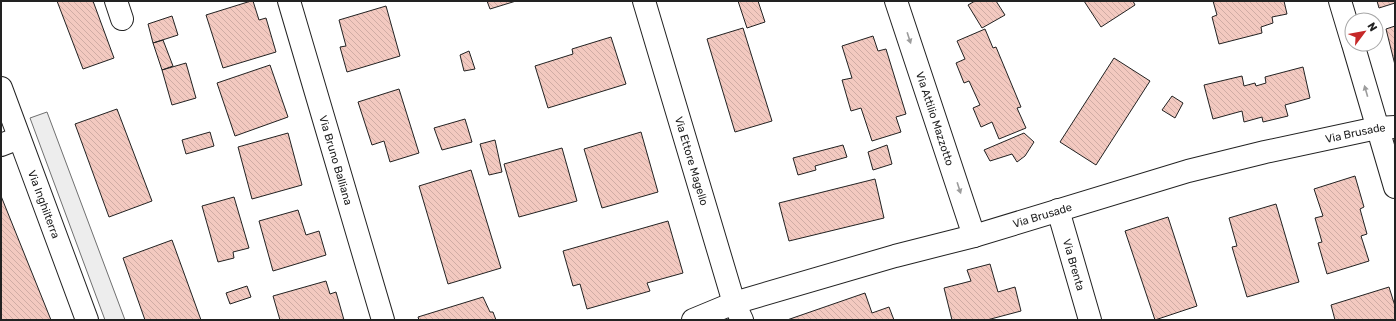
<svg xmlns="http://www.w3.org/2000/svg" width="1396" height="321" font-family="Rubik,sans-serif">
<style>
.parking{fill:#ededed;stroke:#6f6f6f}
.building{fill:url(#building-back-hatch);stroke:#222}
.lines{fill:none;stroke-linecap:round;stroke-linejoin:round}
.minor-casing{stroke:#222;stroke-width:24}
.minor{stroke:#fff;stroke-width:22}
.oneway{fill:#9c9c9c}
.labels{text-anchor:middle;stroke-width:3;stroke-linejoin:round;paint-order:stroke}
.street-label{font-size:11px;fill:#222;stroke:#fff}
</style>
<defs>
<pattern id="building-back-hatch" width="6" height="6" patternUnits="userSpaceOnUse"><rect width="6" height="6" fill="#f3c9c0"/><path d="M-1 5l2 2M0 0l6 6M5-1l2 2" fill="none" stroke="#d0aca5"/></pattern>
</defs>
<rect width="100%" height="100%" fill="#fff"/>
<path class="parking" d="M47,112L125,320H105L30,118Z"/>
<path class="building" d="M57,1H93L114,58L83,69Z
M251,1H253L259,20L266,18L276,52L223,68L206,15Z
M487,1H516L490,9Z
M738,1H758L765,22L747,28Z
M975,1H996L1005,15L982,28L968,5Z
M1084,1H1133L1135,5L1101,27Z
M1213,1H1284L1287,14L1272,17L1273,23L1261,27L1262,33L1219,44L1212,17L1217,15Z
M1377,1H1395V3L1379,8Z
M386,6L400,56L347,72L340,47L346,46L339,20Z
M172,16L178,35L153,43L148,24Z
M1395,26V65L1386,29Z
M743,28L772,121L735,132L707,39Z
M985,29L993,48L996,47L1021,107L1017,108L1026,128L999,139L992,122L981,127L973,108L980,105L969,81L964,83L956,63L965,59L957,41Z
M873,36L878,51L886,49L906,114L896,117L901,132L872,141L861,108L851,111L842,80L852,78L842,46Z
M611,37L626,84L548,108L535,66L573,54L572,49Z
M163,40L173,66L162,70L153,43Z
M469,51L475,69L464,71L460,55Z
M1114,58L1150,81L1096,165L1060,142Z
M186,63L196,98L172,105L162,70Z
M270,65L288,117L235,136L217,83Z
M1303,67L1310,98L1285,105L1288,116L1263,122L1262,117L1244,122L1242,111L1213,119L1204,85L1242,76L1244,86L1255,83L1256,86L1266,83L1265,77Z
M399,89L419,153L390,162L384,141L372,145L358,102Z
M1172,96L1183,103L1175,118L1162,110Z
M117,109L152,201L109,217L75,124Z
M465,119L472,142L442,150L434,128Z
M210,132L214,146L186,154L182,140Z
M641,132L658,192L602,208L584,149Z
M288,133L302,185L252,199L238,147Z
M1024,133L1034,142L1025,156L1017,162L1012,154L990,161L984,150Z
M495,140L502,172L489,175L480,144Z
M843,145L847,157L815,166L816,170L798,175L793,158Z
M887,145L892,164L873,170L868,152Z
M562,148L577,201L519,217L504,164Z
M471,170L501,268L448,284L419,186Z
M1355,176L1364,207L1360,209L1367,234L1361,236L1369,261L1327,274L1318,243L1322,242L1315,218L1323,216L1314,189Z
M875,179L884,218L789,241L779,203Z
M1,196L51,320H1Z
M234,197L249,248L233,252L234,258L218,262L202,206Z
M1276,204L1299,282L1247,297L1232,247L1237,246L1229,218Z
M298,210L306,235L319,231L326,255L273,271L259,221Z
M1168,217L1197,306L1155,320L1125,231Z
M668,221L683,273L647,283L650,291L587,309L580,284L573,286L563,251Z
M172,240L201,320H145L123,258Z
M990,264L998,292L1015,287L1021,311L987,320H952L944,288L971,281L967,270Z
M326,281L330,294L336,292L344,320H280L273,296Z
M247,286L251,297L230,304L226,293Z
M1389,287L1395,306V320H1335L1331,305Z
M865,293L872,313L889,307L894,320H787Z
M483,297L490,312H493L496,320H419L418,317Z"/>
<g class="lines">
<defs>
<g id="minor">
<path d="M116,1L122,19"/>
<path id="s1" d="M289,1L383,320"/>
<path id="s2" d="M644,1L734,303L742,320"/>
<path id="s3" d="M896,1L974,236"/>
<path d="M1340,1L1352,41"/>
<path d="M1353,44L1395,187"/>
<path id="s4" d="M1,88L87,320"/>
<path d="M1,145L19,138"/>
<path id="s5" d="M1058,210L1090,320"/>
<path id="s6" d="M693,320L734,303L895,256L974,236L1188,171L1265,152L1377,128L1395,127"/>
</g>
</defs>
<use href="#minor" class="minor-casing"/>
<use href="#minor" class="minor"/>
</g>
<defs><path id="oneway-solid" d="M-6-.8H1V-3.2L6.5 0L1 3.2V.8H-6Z"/></defs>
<g class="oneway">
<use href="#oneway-solid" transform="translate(909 38) rotate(72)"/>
<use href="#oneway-solid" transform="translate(1366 91) rotate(-106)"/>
<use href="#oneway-solid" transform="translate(959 188) rotate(72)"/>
</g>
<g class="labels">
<g class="street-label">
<text dy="4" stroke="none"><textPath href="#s3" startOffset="124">Via Attilio Mazzotto</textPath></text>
<text dy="4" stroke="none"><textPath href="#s6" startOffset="689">Via Brusade</textPath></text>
<text dy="4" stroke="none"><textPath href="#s1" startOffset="166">Via Bruno Balliana</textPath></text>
<text dy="4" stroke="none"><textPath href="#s2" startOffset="167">Via Ettore Magello</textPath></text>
<text dy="4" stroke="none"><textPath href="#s4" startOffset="124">Via Inghilterra</textPath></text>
<text dy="4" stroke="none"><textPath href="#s6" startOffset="365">Via Brusade</textPath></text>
<text dy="4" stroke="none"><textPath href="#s5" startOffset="57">Via Brenta</textPath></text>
</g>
</g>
<rect width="1396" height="321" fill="none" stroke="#222222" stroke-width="4"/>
<g transform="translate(1364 32) rotate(58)"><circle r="19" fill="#ffffff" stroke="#a7a7a7"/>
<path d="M0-3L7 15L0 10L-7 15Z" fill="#c62828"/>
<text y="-6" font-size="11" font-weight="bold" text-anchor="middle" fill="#222222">N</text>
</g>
</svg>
